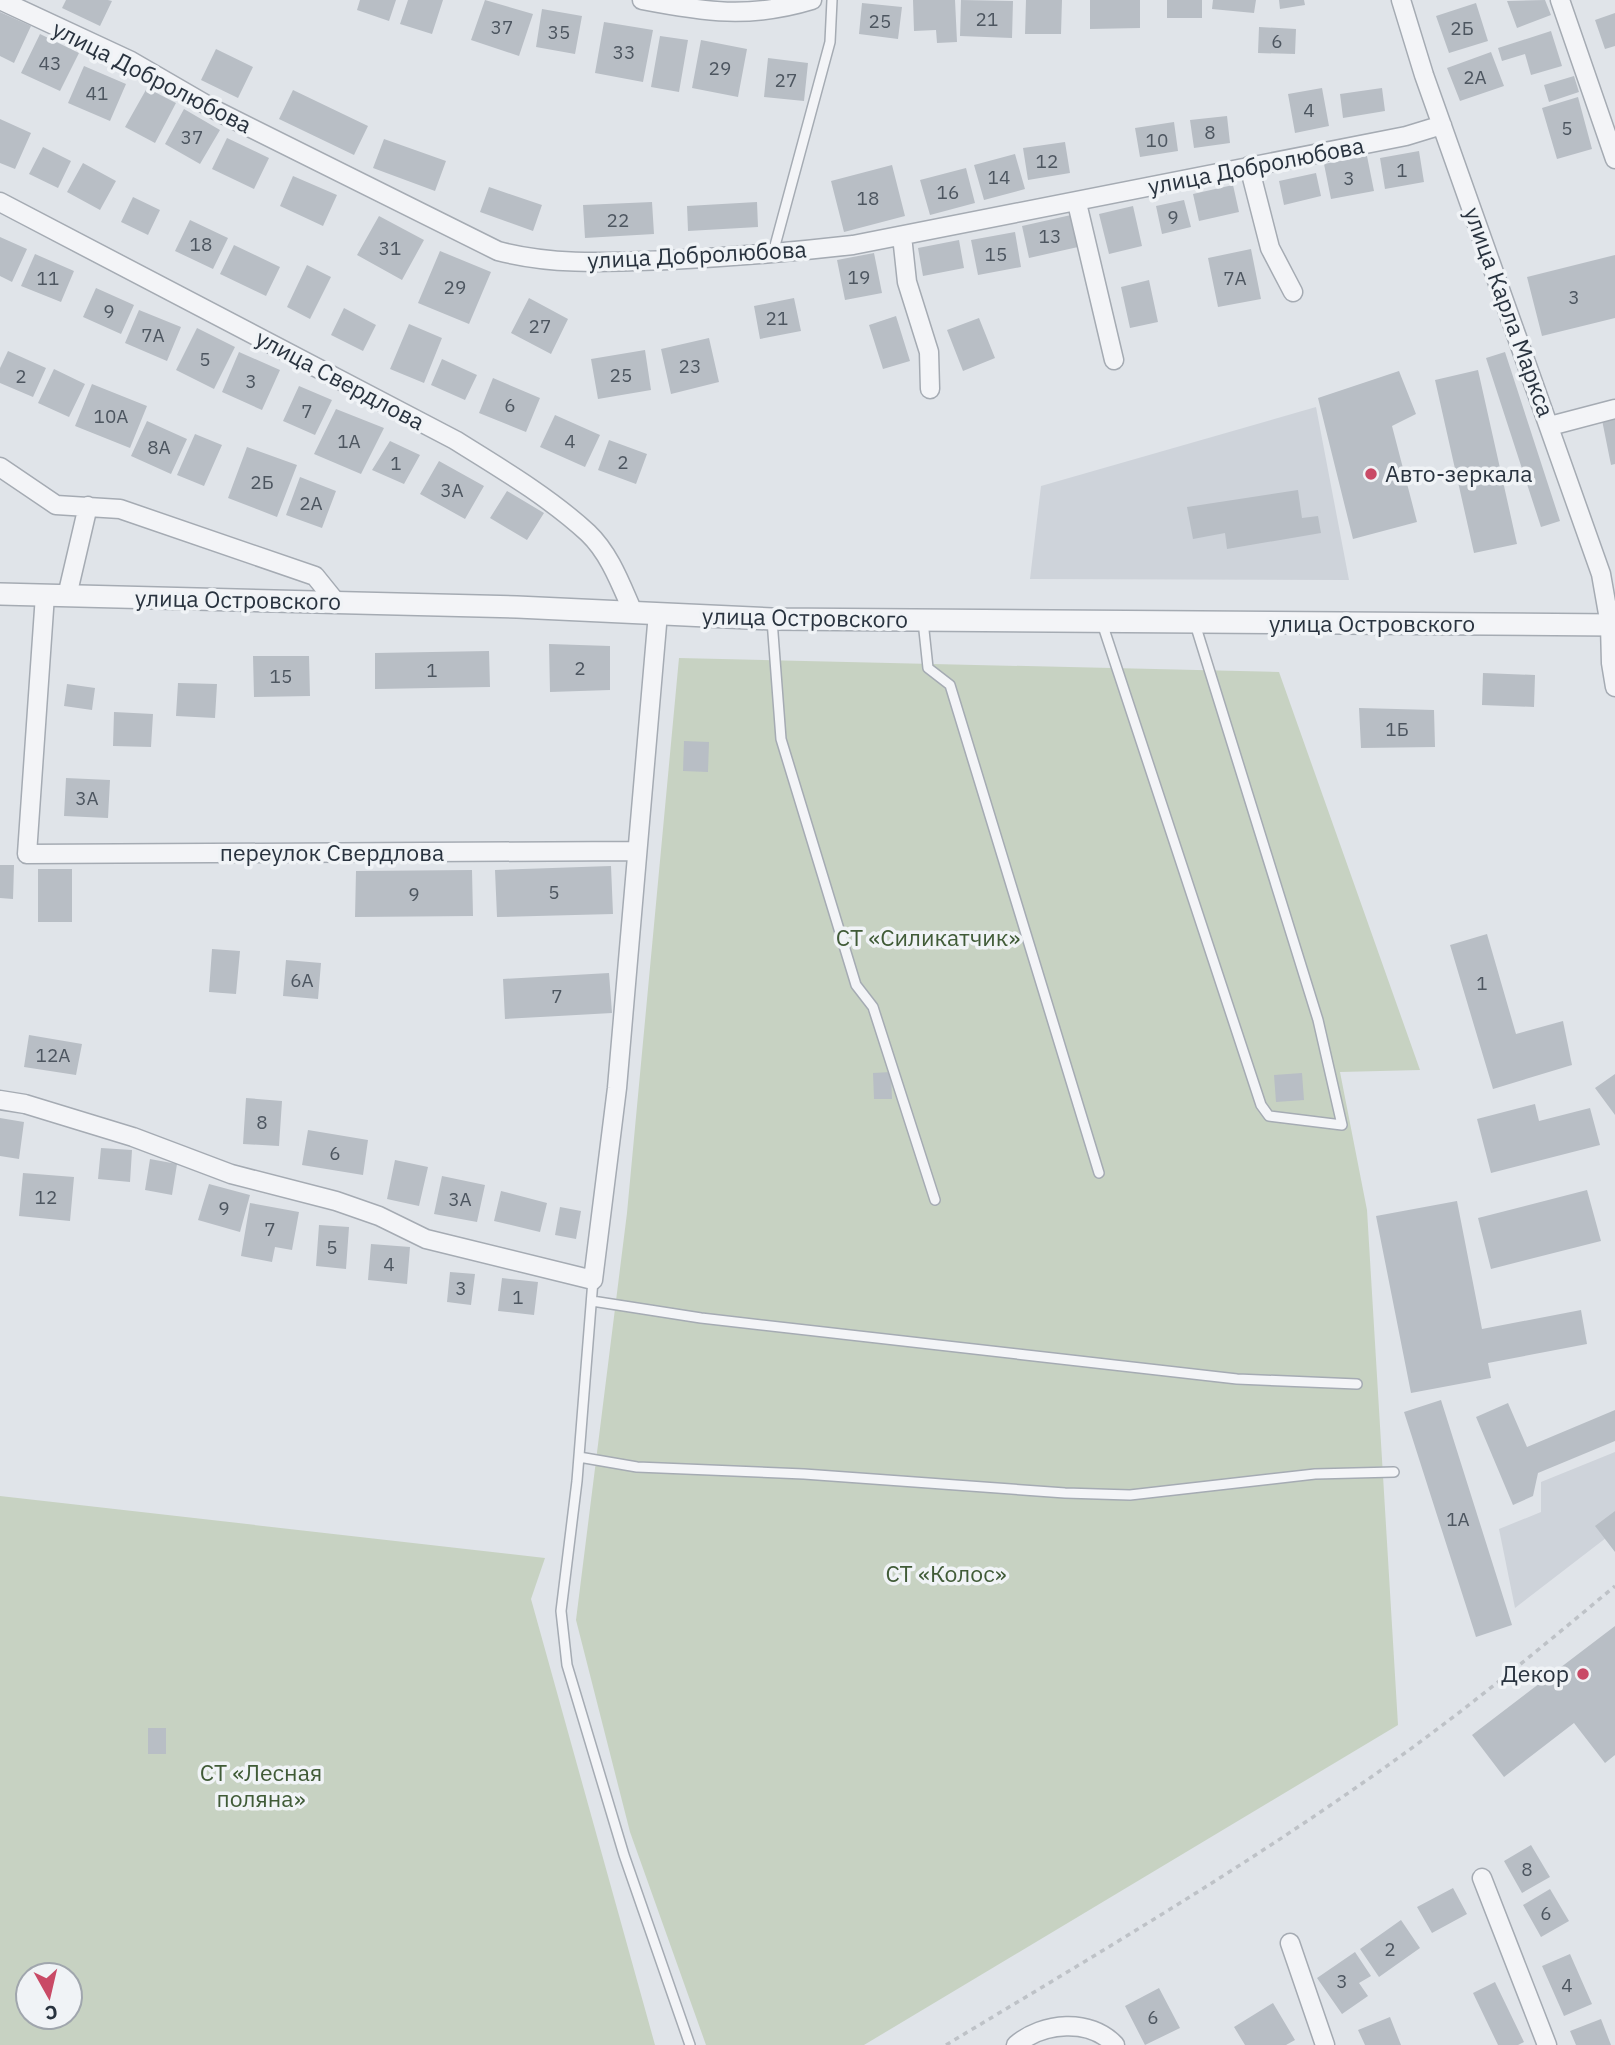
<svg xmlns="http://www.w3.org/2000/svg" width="1615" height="2045" font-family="'IBM Plex Sans',sans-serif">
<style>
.built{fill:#ced3da}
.green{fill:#c7d2c2;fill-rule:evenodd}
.building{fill:#b8bec5}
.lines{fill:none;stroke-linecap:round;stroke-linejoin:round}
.service-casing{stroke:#a5abb3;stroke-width:12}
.minor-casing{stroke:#a5abb3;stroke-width:21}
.tertiary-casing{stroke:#a5abb3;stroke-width:24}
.path{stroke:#bec2c7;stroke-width:3.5;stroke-dasharray:5 5;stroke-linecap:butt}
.service{stroke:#f3f4f7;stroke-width:9}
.minor{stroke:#f3f4f7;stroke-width:18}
.tertiary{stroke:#f3f4f7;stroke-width:21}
.poi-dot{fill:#c94a66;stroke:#f0f3f6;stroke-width:2.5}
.labels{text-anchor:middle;stroke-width:7;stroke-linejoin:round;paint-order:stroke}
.number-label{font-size:19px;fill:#4d5660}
.street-label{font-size:23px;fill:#29333f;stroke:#f0f3f6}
.poi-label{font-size:23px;fill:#29333f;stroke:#f0f3f6;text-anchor:start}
.park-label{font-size:23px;fill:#405b37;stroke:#f0f3f6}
</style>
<rect width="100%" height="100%" fill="#e0e4e9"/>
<path class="built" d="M1316,407L1349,580L1030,579L1041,486Z
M1615,1452V1531L1515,1608L1499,1529L1541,1512V1482Z"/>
<path class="green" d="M679,658L1279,672L1420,1070L1340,1072L1367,1210L1398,1725L864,2045H706L630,1832L576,1620L627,1213Z
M0,1496L545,1558L531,1599L655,2045H0ZM28,1975H70V2017H28Z"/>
<path class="building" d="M66,0H108L112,1L100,26L62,8Z
M360,0H396L389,21L357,10Z
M408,0H443L432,34L400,24Z
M485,0L533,14L519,56L471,40Z
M913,0H955L957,42L937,43L936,30L914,31Z
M961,0L1013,1L1012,38L960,36Z
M1026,0H1062L1061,34H1025Z
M1090,0H1140V28L1090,29Z
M1167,0H1202V18H1167Z
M1213,0H1256L1254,13L1212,9Z
M1279,0H1304L1305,5L1280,9Z
M1545,0L1551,15L1517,28L1507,1Z
M862,3L902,7L898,39L859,34Z
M1476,3L1488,41L1449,53L1436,16Z
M542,9L582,16L575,54L536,47Z
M0,12L31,26L14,63L0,56Z
M1615,13V46L1605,49L1595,20Z
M604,22L653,30L643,82L595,73Z
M1259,27L1296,29L1295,54L1258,53Z
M1551,31L1562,66L1531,75L1525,54L1502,61L1498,48Z
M40,34L79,53L60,91L21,73Z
M660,36L688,40L679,92L651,87Z
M701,40L747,49L738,97L692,88Z
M216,49L253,67L238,98L201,80Z
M1491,52L1504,86L1460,101L1447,68Z
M768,58L808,63L804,101L764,97Z
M84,66L126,84L110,121L68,103Z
M1574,76L1579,92L1549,102L1544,85Z
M147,88L176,103L155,143L125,127Z
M1322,88L1329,126L1295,133L1288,94Z
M1382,88L1385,111L1343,118L1340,94Z
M293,90L368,126L354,155L279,119Z
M1578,97L1592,149L1557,159L1542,108Z
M184,109L220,130L200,164L165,144Z
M1227,116L1230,143L1194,148L1190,120Z
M0,119L31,133L15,169L0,163Z
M1174,122L1178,151L1140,157L1135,128Z
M227,138L269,158L254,189L212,169Z
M384,139L446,161L435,191L373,168Z
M1065,142L1070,173L1028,180L1023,148Z
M43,147L71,161L58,188L29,174Z
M1419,151L1424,182L1385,189L1380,158Z
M1015,154L1025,189L984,200L974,165Z
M1367,156L1374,191L1331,199L1324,164Z
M83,163L116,181L100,210L67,192Z
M892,165L905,216L844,232L831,181Z
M966,168L975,203L930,215L920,180Z
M1316,173L1321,196L1284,205L1279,181Z
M293,176L337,195L323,226L280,206Z
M1233,185L1239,212L1199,221L1193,194Z
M489,187L542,205L533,231L480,212Z
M133,197L160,210L148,235L121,222Z
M1184,200L1191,227L1162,234L1156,206Z
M652,202L654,234L585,238L583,205Z
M757,202L758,227L688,231L687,206Z
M1133,206L1142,246L1109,254L1099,214Z
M1071,215L1078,247L1029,258L1022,226Z
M379,216L424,240L402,280L357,255Z
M190,220L228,238L213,269L175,251Z
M1015,232L1021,267L978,275L971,240Z
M0,237L27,249L12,282L0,276Z
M959,240L964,268L923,276L918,248Z
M234,245L280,267L266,296L220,274Z
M1251,249L1261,299L1218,307L1208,258Z
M440,251L491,272L469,324L418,303Z
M874,253L882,293L845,300L837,260Z
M35,254L74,271L61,302L21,286Z
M1615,255V318L1542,336L1527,277Z
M307,265L331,277L310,319L287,307Z
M1149,280L1158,322L1130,328L1121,287Z
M96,288L134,305L121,334L83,317Z
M529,298L568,319L551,354L511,333Z
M794,298L801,331L760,339L754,306Z
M344,308L376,325L363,351L331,335Z
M139,310L181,327L167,361L125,343Z
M896,316L910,361L883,369L869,325Z
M979,318L995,358L963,371L947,330Z
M409,324L442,338L424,383L390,369Z
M197,328L235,347L214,389L176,370Z
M709,338L719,382L671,394L661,349Z
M645,350L651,390L598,399L591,359Z
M8,351L46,368L33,397L0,383V368Z
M239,352L280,370L262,410L222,392Z
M1505,352L1560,521L1541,527L1486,358Z
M442,359L477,375L465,400L431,385Z
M54,369L85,384L69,417L38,403Z
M1478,370L1517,544L1474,553L1435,380Z
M1399,371L1416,414L1392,426L1417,522L1353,539L1318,398Z
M493,378L540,398L526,432L479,413Z
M92,384L147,406L130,448L75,426Z
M299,386L332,400L315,435L283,421Z
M336,409L384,428L361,474L314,454Z
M555,415L600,435L585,467L540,447Z
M1615,417V464L1611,465L1602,420Z
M147,421L187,439L171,474L131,456Z
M195,434L222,445L204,486L177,475Z
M609,440L647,454L636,484L598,470Z
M390,441L420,455L404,484L372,470Z
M247,447L297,465L277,517L228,498Z
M439,461L484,486L465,519L420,494Z
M300,477L336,491L322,528L286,515Z
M1298,490L1302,518L1318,516L1321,533L1227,549L1225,533L1193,539L1187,507Z
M507,491L544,513L527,540L490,518Z
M549,644L610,646V690L550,692Z
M489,651L490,687L375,689V653Z
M253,656H309L310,696L254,697Z
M1483,673L1535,675L1534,707L1482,705Z
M178,683L217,684L215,718L176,716Z
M67,684L95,688L92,710L64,706Z
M1359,708L1434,710L1435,747L1361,748Z
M114,712L153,714L151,747L113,746Z
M684,741L709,742L708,772L683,771Z
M66,778L110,780L108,818L64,816Z
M0,865H14L13,899L0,898Z
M611,866L613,914L497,917L495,870Z
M38,869H72V922H38Z
M472,870L473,916L355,917L356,871Z
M1487,934L1516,1034L1563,1021L1572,1065L1493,1089L1450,945Z
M212,949L240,951L236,994L209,992Z
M286,960L321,963L318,999L283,996Z
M609,973L612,1013L505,1019L503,979Z
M29,1035L82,1044L76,1075L24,1067Z
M891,1072L892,1099H874L873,1073Z
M1302,1073L1304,1100L1276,1102L1274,1075Z
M1615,1074V1115L1595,1088Z
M246,1098L282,1101L279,1146L243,1144Z
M1535,1104L1539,1121L1590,1108L1600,1145L1491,1173L1477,1119Z
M0,1118L24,1122L19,1159L0,1156Z
M308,1130L368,1140L363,1175L302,1165Z
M101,1148L132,1150L130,1182L98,1179Z
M150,1159L177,1164L172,1195L145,1190Z
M395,1160L428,1167L419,1206L387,1199Z
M23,1173L74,1177L70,1221L19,1216Z
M442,1176L485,1185L477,1222L434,1214Z
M209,1184L250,1195L240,1232L198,1220Z
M1587,1190L1601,1241L1491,1269L1478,1218Z
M501,1191L547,1203L540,1232L494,1221Z
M1457,1201L1482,1329L1581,1310L1587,1344L1488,1363L1491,1378L1411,1393L1376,1216Z
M250,1203L299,1212L292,1250L275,1247L272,1262L241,1256Z
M560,1207L581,1211L576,1239L555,1235Z
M319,1225L349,1227L346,1269L316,1266Z
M371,1244L410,1247L407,1284L368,1280Z
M450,1272L475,1274L471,1305L447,1302Z
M502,1278L538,1282L534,1315L498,1311Z
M1441,1400L1512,1625L1476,1637L1404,1412Z
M1508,1403L1527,1447L1615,1410V1441L1538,1473L1533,1496L1513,1505L1476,1417Z
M1615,1511V1552L1595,1526Z
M1615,1626V1755L1605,1763L1574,1723L1504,1777L1472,1735Z
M148,1728H166V1754H148Z
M1531,1845L1550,1877L1522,1893L1504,1861Z
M1453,1888L1467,1914L1432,1933L1417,1907Z
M1550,1889L1569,1921L1541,1937L1523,1905Z
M1401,1920L1420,1948L1379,1977L1360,1949Z
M1355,1952L1371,1976L1359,1983L1368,1996L1342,2014L1317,1978Z
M1570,1954L1592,2004L1564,2016L1542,1966Z
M1495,1982L1524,2042L1518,2045H1498L1473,1993Z
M1159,1988L1180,2028L1145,2045L1125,2006Z
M1273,2003L1295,2040L1286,2045H1245L1234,2027Z
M1390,2017L1401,2045H1365L1358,2030Z
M1601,2019L1611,2045H1576L1570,2031Z"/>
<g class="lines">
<defs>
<path id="service" d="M773,253L830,42L832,0
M772,620L781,739L856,985L873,1007L935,1200
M923,621L928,668L950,685L1099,1173
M1102,623L1261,1105L1269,1116L1342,1125L1318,1020L1195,624
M593,1280L577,1481L561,1611L567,1665L624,1855L690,2045
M592,1301L701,1318L1237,1379L1357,1384
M579,1457L637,1467L804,1474L1065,1493L1130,1495L1315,1474L1394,1472"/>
<path id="minor" d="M0,0L131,61L219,112L498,251C555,266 612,262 670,260C731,257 792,252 853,245L1406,136L1442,125
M642,0C704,12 750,19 812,0
M1401,0L1424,75L1601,574L1610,625L1611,663L1615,687
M1560,0L1615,159
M1249,166L1270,248L1293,292
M0,202L455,440C500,468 549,497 588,533C610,554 621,585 633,612
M1077,203L1114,360
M902,236L907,282L929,352L930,389
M1550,426L1615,409
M0,467L56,505L120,509L315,576L336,602
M45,595L27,854L637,851
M67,596L88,506
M0,1100L25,1104L133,1137L231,1174L336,1201L379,1216L426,1239L593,1280L617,1088L658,613
M1482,1878L1547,2045
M1290,1943L1325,2045
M1016,2045C1043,2022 1090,2018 1115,2045"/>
<path id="tertiary" d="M0,594L517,607L772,619L1615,625"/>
</defs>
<use href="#service" class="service-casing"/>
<use href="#minor" class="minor-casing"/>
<use href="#tertiary" class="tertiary-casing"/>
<path class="path" d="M946,2045C1087,1960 1230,1876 1364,1782C1451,1722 1534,1654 1615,1586"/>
<use href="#service" class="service"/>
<use href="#minor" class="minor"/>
<use href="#tertiary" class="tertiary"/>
</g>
<g class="poi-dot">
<circle cx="1371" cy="474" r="7"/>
<circle cx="1583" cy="1674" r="7"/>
</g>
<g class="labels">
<g class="number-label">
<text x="987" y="26">21</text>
<text x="880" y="28">25</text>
<text x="502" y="34">37</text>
<text x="1462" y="35">2Б</text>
<text x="559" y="39">35</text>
<text x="1277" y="48">6</text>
<text x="624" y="59">33</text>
<text x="50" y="70">43</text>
<text x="720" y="75">29</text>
<text x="1475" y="84">2А</text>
<text x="786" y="87">27</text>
<text x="97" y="100">41</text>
<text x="1309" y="117">4</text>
<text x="1567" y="135">5</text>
<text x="1210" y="139">8</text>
<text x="192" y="144">37</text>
<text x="1157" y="147">10</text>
<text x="1047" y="168">12</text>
<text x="1402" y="177">1</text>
<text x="999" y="184">14</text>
<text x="1349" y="185">3</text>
<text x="948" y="199">16</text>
<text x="868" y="205">18</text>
<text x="1173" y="224">9</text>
<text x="618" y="227">22</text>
<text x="1050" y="243">13</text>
<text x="201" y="251">18</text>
<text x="390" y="255">31</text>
<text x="996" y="261">15</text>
<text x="859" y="284">19</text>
<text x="48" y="285">11</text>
<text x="1235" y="285">7А</text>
<text x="455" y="294">29</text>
<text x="1574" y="304">3</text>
<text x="109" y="318">9</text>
<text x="777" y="325">21</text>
<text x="540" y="333">27</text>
<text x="153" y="342">7А</text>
<text x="205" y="366">5</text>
<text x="690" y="373">23</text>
<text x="621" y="382">25</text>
<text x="21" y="383">2</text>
<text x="251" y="388">3</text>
<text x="510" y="412">6</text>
<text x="307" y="418">7</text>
<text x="111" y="423">10А</text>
<text x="349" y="448">1А</text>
<text x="570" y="448">4</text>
<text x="159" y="454">8А</text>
<text x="623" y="469">2</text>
<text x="396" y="470">1</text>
<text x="262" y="489">2Б</text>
<text x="452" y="497">3А</text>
<text x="311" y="510">2А</text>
<text x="580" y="675">2</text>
<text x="432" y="677">1</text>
<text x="281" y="683">15</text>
<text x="1397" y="736">1Б</text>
<text x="87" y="805">3А</text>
<text x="554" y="899">5</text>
<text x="414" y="901">9</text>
<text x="302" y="987">6А</text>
<text x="1482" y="990">1</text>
<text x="557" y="1003">7</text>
<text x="53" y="1062">12А</text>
<text x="262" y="1129">8</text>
<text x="335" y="1160">6</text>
<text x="46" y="1204">12</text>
<text x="460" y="1206">3А</text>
<text x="224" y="1215">9</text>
<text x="270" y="1236">7</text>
<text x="332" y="1254">5</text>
<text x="389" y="1271">4</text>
<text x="461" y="1295">3</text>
<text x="518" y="1304">1</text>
<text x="1458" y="1526">1А</text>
<text x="1527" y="1876">8</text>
<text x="1546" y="1920">6</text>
<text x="1390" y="1956">2</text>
<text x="1342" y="1988">3</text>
<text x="1567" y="1992">4</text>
<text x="1153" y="2024">6</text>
</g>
<g class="street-label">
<text transform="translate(152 77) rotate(27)" y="8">улица Добролюбова</text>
<text transform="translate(1256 166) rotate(-11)" y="8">улица Добролюбова</text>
<text transform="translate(697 255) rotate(-3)" y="8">улица Добролюбова</text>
<text transform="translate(1509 312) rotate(70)" y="8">улица Карла Маркса</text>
<text transform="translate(340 380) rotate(28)" y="8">улица Свердлова</text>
<text transform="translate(238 600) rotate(1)" y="8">улица Островского</text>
<text transform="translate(805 618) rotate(1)" y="8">улица Островского</text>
<text x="1372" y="632">улица Островского</text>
<text x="332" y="861">переулок Свердлова</text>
</g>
<g class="poi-label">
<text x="1385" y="482">Авто-зеркала</text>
<text x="1569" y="1682" text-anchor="end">Декор</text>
</g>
<g class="park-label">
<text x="928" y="946">СТ «Силикатчик»</text>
<text x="946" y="1582">СТ «Колос»</text>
<text x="261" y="1781">СТ «Лесная<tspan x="261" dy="26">поляна»</tspan></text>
</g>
</g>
<g transform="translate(49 1996) rotate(172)"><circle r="33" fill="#f0f3f6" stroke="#a0a6ad" stroke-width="2"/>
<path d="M0-5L12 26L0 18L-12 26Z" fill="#c94a66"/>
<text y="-10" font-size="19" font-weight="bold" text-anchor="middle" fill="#29333f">С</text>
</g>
</svg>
